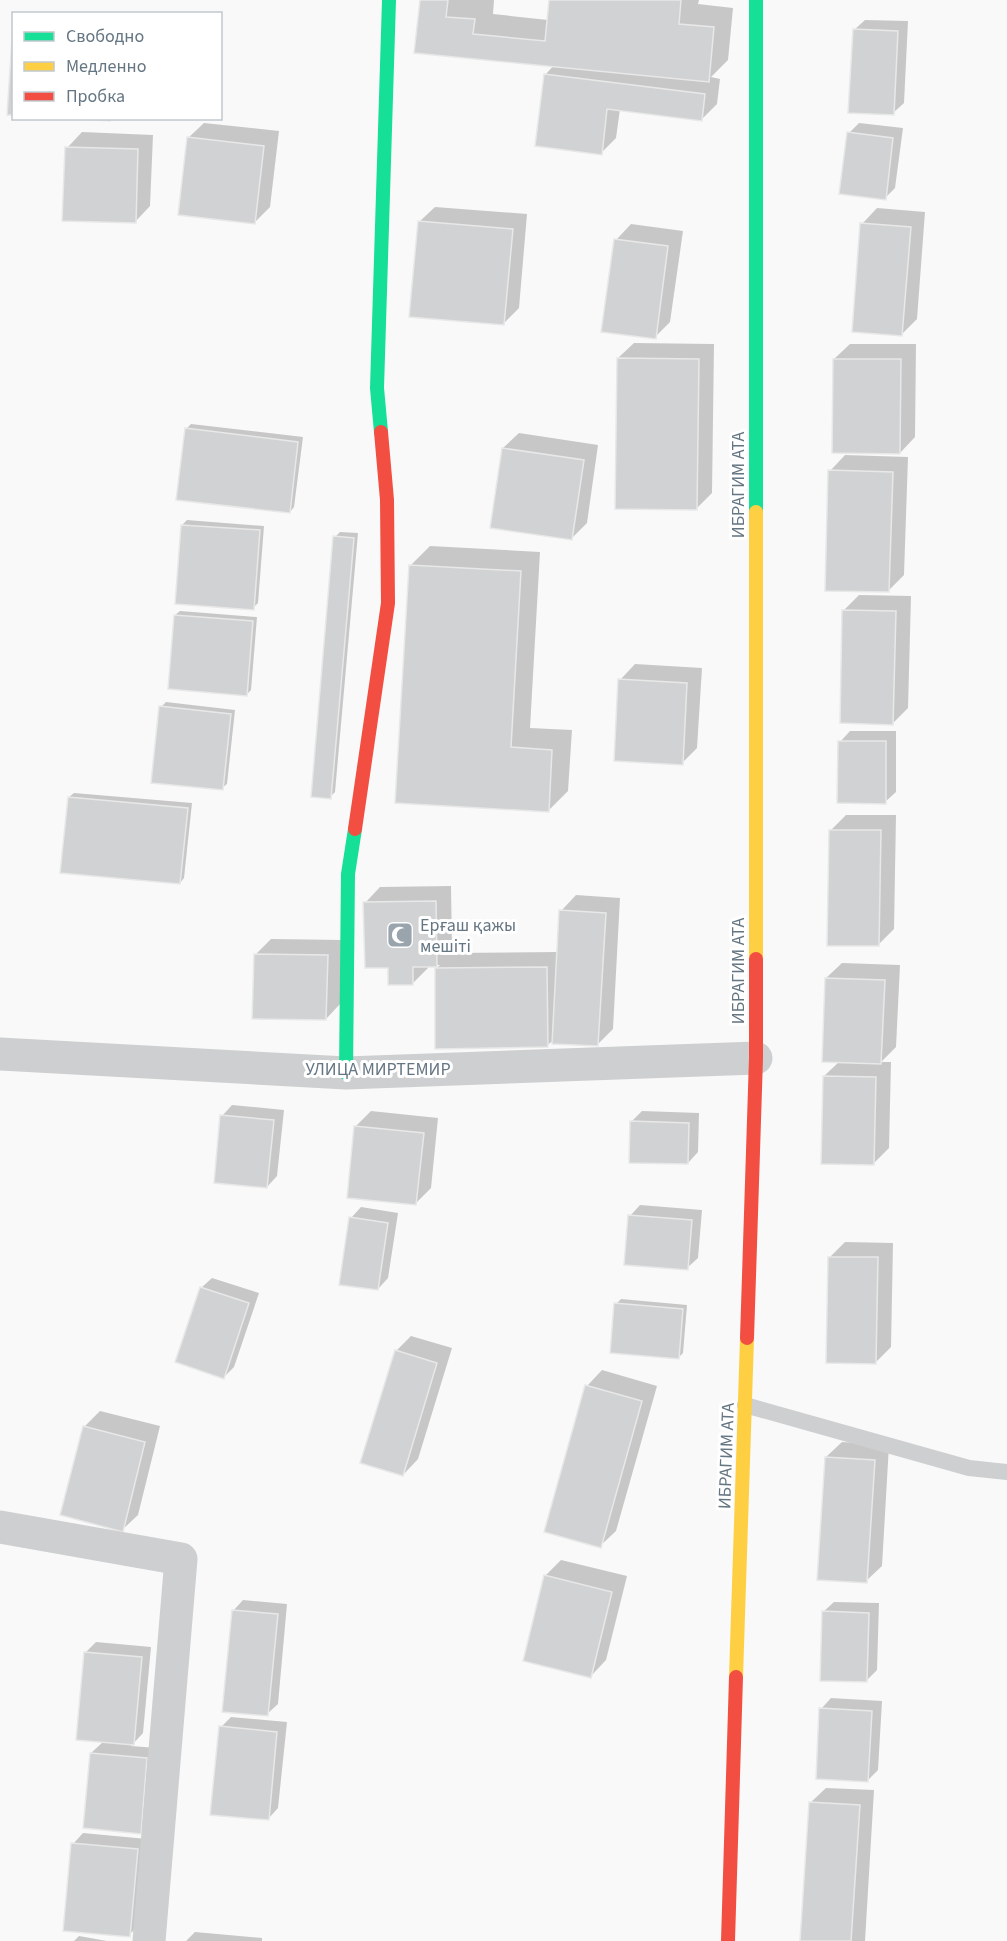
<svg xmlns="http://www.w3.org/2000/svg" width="1007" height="1941" font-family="'Source Sans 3',sans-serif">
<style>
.shadow{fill:#0003}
.building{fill:#d0d2d3;stroke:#e8e8e8;stroke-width:1.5}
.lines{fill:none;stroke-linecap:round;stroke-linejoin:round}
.lane{stroke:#cecfd0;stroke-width:16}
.street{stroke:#cecfd0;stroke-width:33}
.fast{stroke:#16e098;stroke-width:14}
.slow{stroke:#ffcf43;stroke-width:14}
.jam{stroke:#f24e42;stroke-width:14}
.labels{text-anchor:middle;stroke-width:6;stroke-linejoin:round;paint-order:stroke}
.street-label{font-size:18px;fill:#657683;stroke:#fff}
.poi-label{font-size:18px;fill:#657683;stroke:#fff;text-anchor:start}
</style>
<rect width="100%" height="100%" fill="#f9f9f9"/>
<path class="shadow" d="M421,0H494L493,14L548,20L550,0H699L698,4L733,8L728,60L711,77L720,79L717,104L701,120L620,109L616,138L601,153L546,74L554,65L416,52Z
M865,20L908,21L904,103L893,113L854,30Z
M204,123L279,131L270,207L255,222L188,138Z
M859,123L903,128L895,188L885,198L849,133Z
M82,132L153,135L150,206L135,222L67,148Z
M435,207L527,214L519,308L504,323L419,222Z
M877,208L925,212L917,319L901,335L862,224Z
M631,224L683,231L670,322L655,337L616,240Z
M634,343L714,344L712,493L696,509L618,358Z
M850,344H916L915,437L900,453L834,359Z
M191,424L303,437L294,507L290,512L186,429Z
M519,433L598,445L587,523L571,539L503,448Z
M845,455L908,457L904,575L889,590L830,471Z
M187,520L264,526L258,603L253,608L182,525Z
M340,532L358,533L335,792L330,797L335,537Z
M430,546L540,552L530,728L572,730L568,791L548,811L396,802L410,566Z
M859,595L911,596L908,708L893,723L844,610Z
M180,611L257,617L251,690L246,695L175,615Z
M635,664L702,668L697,748L682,763L620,680Z
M166,702L235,710L227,784L222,788L161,707Z
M850,731H896V792L885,802L840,742Z
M74,793L192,803L184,878L180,883L69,797Z
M846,815H896L894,929L878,945L831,830Z
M451,886L452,950L449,953L558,952L561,911L576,895L620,898L613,1029L597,1045L551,1042L547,1046L436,969L440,965H428V968L413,983L390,966L365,903L380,887Z
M271,939L343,940L341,1003L326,1019L256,954Z
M842,963L900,965L896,1047L881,1062H891L889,1148L873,1164L824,1076L840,1061L826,978Z
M232,1105L284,1110L277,1176L267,1187L222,1116Z
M371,1111L438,1118L431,1188L416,1203L355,1127Z
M642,1111L699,1113L698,1152L688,1163L631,1122Z
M640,1205L702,1210L698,1258L687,1268L630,1216Z
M361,1207L398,1213L388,1278L378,1289L351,1218Z
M845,1242L893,1243L891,1347L876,1362L829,1258Z
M212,1278L259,1293L234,1367L224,1377L201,1288Z
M621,1299L687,1305L683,1353L678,1358L616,1304Z
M411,1336L452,1348L418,1459L403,1475L396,1351Z
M602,1370L657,1386L616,1531L600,1546L587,1386Z
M100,1411L160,1426L138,1515L122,1530L84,1427Z
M842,1442L889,1445L882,1566L866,1581L826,1457Z
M561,1560L627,1576L606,1660L591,1676L545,1576Z
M243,1600L287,1604L278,1704L267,1714L233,1611Z
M834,1602L879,1603L877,1670L866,1681L823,1612Z
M96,1642L151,1647L143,1733L131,1746L157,1748L150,1822L140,1832L91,1753L104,1741L85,1653Z
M831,1698L882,1701L878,1770L868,1780L821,1709Z
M231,1717L287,1722L278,1808L268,1819L221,1727Z
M826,1788L874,1790L865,1941H802L810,1803Z
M83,1833L147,1839L139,1925L129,1935L73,1844Z
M195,1932L262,1938V1941H186Z
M79,1936L107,1941H74Z"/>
<path class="building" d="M420,0H448L446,17L475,19L473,34L545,41L549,0H681L679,24L714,27L709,82L414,53Z
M13,24H14V115H7Z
M853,29L898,31L894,115L848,113Z
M544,74L705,94L702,121L607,109L602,155L535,146Z
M68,118H110V121Z
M847,132L893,138L886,200L839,194Z
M187,137L264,146L255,224L178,215Z
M65,147L138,149L136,223L62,221Z
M418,221L513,229L504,325L409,317Z
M860,223L911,227L902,336L852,332Z
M614,239L668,246L656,339L601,332Z
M617,358L699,359L697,510L615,509Z
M833,359H901L900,454L832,453Z
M185,428L298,442L290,513L176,500Z
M502,448L584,460L572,540L490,528Z
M828,470L893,472L889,592L825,591Z
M181,525L260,530L254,610L175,604Z
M333,536L354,538L331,799L311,797Z
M409,565L521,571L511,747L552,750L549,812L395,803Z
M842,610L896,611L893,725L840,723Z
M174,615L253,621L247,696L168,689Z
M618,679L687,683L683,765L614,761Z
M159,706L231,714L223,790L151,783Z
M838,741H886V804L837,803Z
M68,797L188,808L180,884L60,873Z
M829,830H881L879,946H827Z
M436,901L437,967H413V985H388V968H365L363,902Z
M559,910L606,913L598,1046L552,1044Z
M254,954L328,955L326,1020L252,1019Z
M547,967L548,1047L435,1049V968Z
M825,978L885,980L881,1064L822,1062Z
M823,1076L876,1077L874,1165L821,1164Z
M220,1115L274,1120L267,1188L214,1183Z
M630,1121L689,1123L688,1164L629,1163Z
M354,1126L424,1133L416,1205L347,1198Z
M628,1215L692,1220L688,1270L624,1265Z
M349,1217L388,1223L378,1290L339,1285Z
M828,1257H878L876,1364L826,1363Z
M200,1287L249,1303L224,1379L175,1362Z
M614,1303L683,1309L679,1359L610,1353Z
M395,1350L437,1363L403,1476L360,1463Z
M585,1385L642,1401L601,1548L544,1532Z
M83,1426L145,1442L123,1532L60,1515Z
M825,1457L875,1460L867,1583L817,1580Z
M544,1575L612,1592L591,1678L523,1661Z
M232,1610L278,1614L268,1716L222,1712Z
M822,1611L869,1613L867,1682L820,1681Z
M84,1652L142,1657L134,1745L76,1740Z
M819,1708L872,1711L868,1782L816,1779Z
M219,1726L277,1732L269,1820L210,1815Z
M90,1753L147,1758L141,1834L83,1828Z
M809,1802L860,1805L851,1941H800Z
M71,1843L138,1849L130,1937L63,1931Z"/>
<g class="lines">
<path class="lane" d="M745,1405L969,1468L1007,1472"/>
<path class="street" d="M0,1054L346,1073L756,1058
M0,1527L181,1559L149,1941"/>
<path class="fast" d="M756,0V512
M381,432L377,388L389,0
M346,1073L348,874L355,829"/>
<path class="slow" d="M756,512V959
M736,1677L747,1338"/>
<path class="jam" d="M355,829L388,603L387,500L381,432
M747,1338L756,1058V959
M728,1941L736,1677"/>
</g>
<defs>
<symbol id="mosque-square" viewBox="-11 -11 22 22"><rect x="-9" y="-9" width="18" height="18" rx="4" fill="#99a4ac" stroke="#fff"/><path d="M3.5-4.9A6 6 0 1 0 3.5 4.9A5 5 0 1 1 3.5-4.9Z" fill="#fff"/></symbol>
</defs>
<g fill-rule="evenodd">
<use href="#mosque-square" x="385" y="920" width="30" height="30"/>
</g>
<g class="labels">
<g class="street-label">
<text transform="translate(738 485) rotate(-90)" y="6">ИБРАГИМ АТА</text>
<text transform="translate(738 971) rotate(-90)" y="6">ИБРАГИМ АТА</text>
<text x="378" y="1075">УЛИЦА МИРТЕМИР</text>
<text transform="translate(726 1456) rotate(-88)" y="6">ИБРАГИМ АТА</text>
</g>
<g class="poi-label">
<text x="420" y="931">Ерғаш қажы<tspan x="420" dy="21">мешіті</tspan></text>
</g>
</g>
<rect x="12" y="12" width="210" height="108" fill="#ffffff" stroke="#c1c8cd" stroke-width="1.5"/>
<rect x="24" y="32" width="30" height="9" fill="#16e098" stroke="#c1c8cd" stroke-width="1.5"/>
<text x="66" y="42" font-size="18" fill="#657683">Свободно</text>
<rect x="24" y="62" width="30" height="9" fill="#ffcf43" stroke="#c1c8cd" stroke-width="1.5"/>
<text x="66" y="72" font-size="18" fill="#657683">Медленно</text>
<rect x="24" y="92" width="30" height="9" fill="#f24e42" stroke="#c1c8cd" stroke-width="1.5"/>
<text x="66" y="102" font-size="18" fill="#657683">Пробка</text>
</svg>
